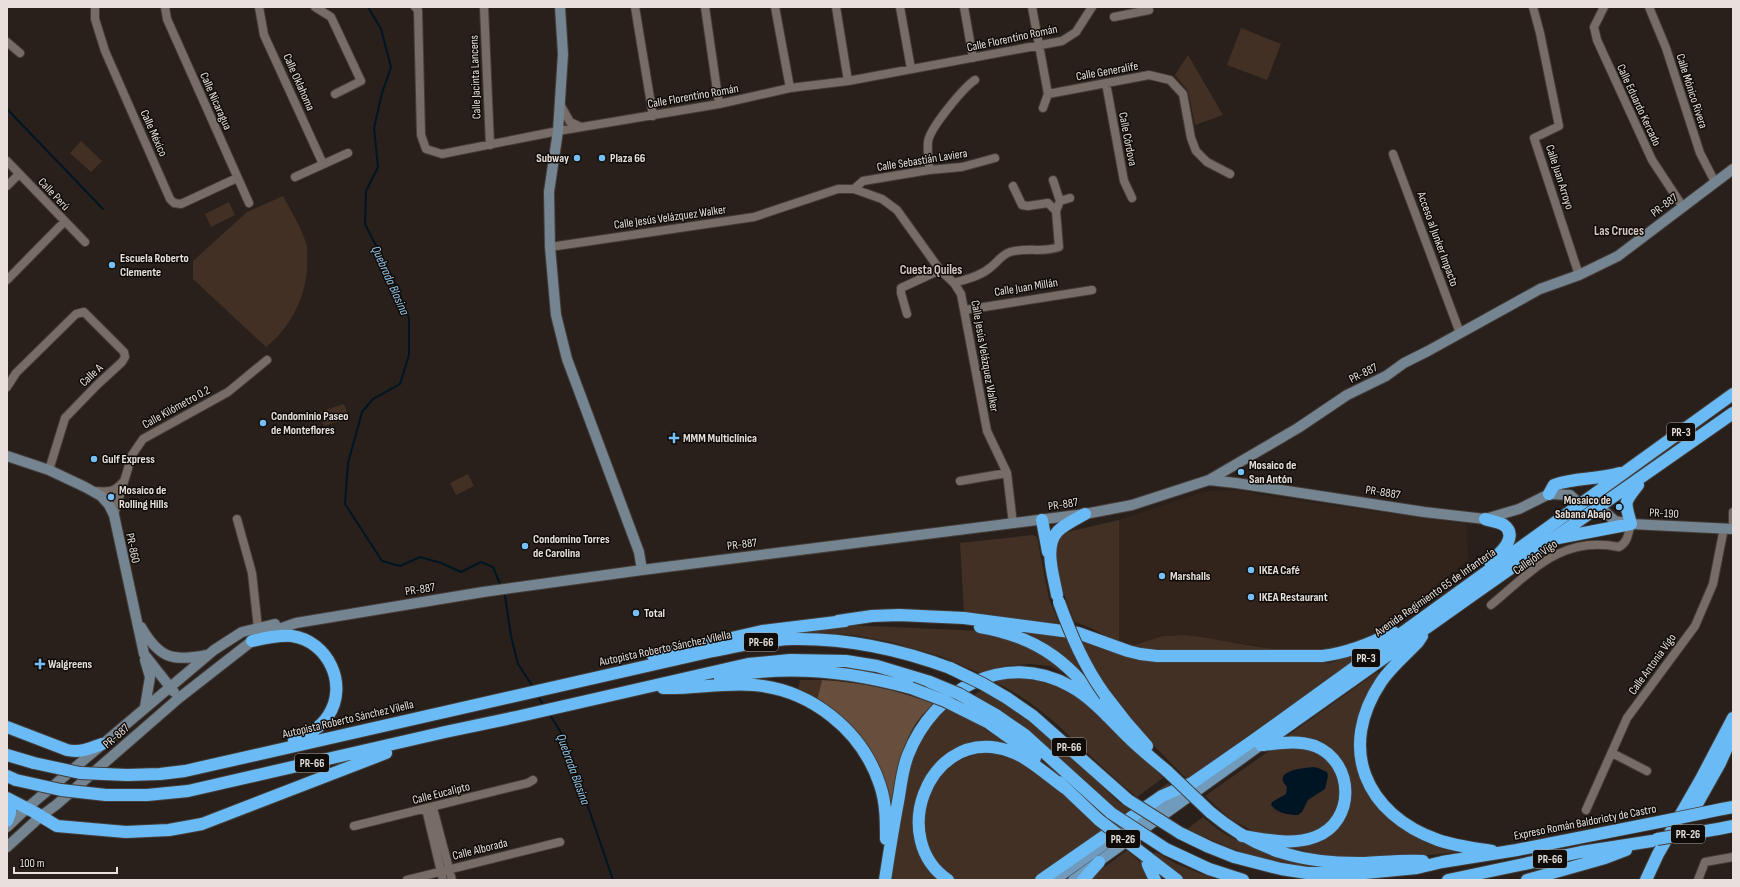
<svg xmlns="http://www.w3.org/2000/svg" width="1740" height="887" font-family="'Sofia Sans Condensed',sans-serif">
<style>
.built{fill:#33241b}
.green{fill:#423024}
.forest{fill:#674e3d}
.water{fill:#001524}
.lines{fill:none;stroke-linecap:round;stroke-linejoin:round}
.stream{stroke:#001524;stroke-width:2}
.street-casing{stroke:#453d39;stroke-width:10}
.secondary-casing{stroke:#453d39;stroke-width:12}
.primary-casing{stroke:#453d39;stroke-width:12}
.highway-casing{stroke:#453d39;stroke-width:14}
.street{stroke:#786c66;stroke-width:8}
.secondary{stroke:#748491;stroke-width:10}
.primary{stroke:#709bbc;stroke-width:10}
.highway{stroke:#6abbf5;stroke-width:12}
.highway-bridge-casing{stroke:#453d39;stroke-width:14;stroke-linecap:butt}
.highway-bridge{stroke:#6abbf5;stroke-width:12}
.poi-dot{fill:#76c0f7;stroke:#0f0b08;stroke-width:1.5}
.labels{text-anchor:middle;stroke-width:3;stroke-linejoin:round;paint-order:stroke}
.shield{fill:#0f0b08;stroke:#a6a09c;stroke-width:1}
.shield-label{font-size:11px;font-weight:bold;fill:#e7e0dc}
.street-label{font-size:12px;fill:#e7e0dc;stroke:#0f0b08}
.poi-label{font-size:12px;font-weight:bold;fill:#e7e0dc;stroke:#0f0b08;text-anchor:start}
.neighbourhood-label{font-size:13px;font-weight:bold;fill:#d4c7c0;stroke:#0f0b08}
.water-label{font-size:13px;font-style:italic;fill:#94c5ea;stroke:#0f0b08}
</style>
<rect width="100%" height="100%" fill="#29201b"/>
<path class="built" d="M1234,490L1300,501L1467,524L1468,560L1380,630L1352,643L1315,650H1300L1278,649L1186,635L1163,636L1129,647L1119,643V520L1196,494L1211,491Z"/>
<path class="green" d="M1241,28L1281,44L1267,80L1227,65Z
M1188,55L1223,115L1195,125L1188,91L1175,75Z
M81,141L102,161L91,172L70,153Z
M283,196C291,211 301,227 306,243C308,247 307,253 307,258C309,291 292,327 266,347L193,279V261L247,212Z
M229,202L235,215L211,227L205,214Z
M344,404L349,418L324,426L319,412Z
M468,474L474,486L456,495L450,483Z
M1119,520V643L1091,628L1075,622C1068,607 1052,562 1055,547C1056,542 1061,537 1063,533Z
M1033,535L1037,537L1049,599L1059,623L964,614L960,543Z
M849,625L981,631L1003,636L1050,658L1064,672L1063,673L1050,666L1030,664L1005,666L979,673L943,657L891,642L853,635L800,632Z
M1008,630L1065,637L1081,671L1088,682Z
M1186,635C1228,640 1272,653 1315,650C1328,650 1340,646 1352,643L1340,650L1153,651L1129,647L1163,636Z
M1081,639L1133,659L1160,662L1331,663L1360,652L1362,654L1187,779C1145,738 1104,694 1081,639Z
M1377,672L1379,673V676L1359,719L1374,801L1459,851V852C1403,858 1347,863 1293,848V846L1336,830L1344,767L1286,737Z
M1019,678L1055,684L1088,703L1163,778L1137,797C1097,766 1063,724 1020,696C1011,690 1002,686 993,681Z
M800,680H822L817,700L798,690Z
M982,690C1019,711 1053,736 1083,766C1098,781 1111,798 1130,810L1123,814L1117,810L999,710L974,695Z
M945,708L977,724L1008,744L1007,746L987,742L977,743L920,792L929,868L940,880H889L909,771C917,747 929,728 945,708Z
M1308,747L1331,761L1343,795L1329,826L1299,839L1257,833L1230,819L1205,796L1266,753L1274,749Z
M992,752L1014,757L1048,781L1102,831L1034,880H954L952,878C943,868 934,859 929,846C915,814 933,772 965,758C974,754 983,753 992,752Z
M1168,783L1170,785L1169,786L1145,803L1142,801Z
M1203,817C1230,843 1269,854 1303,864V866C1263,862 1223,846 1187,829Z
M1127,850L1143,865L1151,880H1088Z
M1156,852L1177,864L1217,880H1185L1152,855Z"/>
<path class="forest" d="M822,680C861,682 898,690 934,704C931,708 927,711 923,714C900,741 897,776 891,810C883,763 858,724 817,700Z"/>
<path class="water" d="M1314,767L1318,768L1327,772L1328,776L1325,789L1308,800L1302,812L1298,815C1288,815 1277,813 1271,805L1272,802L1286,794L1287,787C1271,770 1304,768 1314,767Z"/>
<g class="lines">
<path class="stream" d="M368,7L381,29L391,67L382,93L374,128L378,167L366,191L365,224L397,287L409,318V355L400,384L373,399L362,412L348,463L345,504L382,561L400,566L420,557L441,563L461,572L481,562L493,567L500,584
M7,109L103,209
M505,596L511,636L518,664L533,687
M538,696L544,706
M550,715L565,739L613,880"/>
<defs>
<path id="street" d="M95,7V19L105,51L170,199L174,203L181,204L237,178
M165,7L167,19L249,203
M259,7L264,35L323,164
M315,7L331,17L361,81L335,94
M415,7L418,10L421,135L426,149L442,154L558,131L719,104L790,88L848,81L1062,41L1076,32L1092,7
M484,7L490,145
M635,7L653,116
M705,7L719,104
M775,7L790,88
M836,7L848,81
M900,7L911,69
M964,7L973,58
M1032,7L1048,94L1043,108
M1533,7L1540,33L1559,126L1534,138L1579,275
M1604,7L1594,27L1597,40L1652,160L1683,207
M1649,7L1666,48L1700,153L1715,182
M1114,17L1149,10L1148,7
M7,42L20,53
M1106,83L1124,181L1132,198
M1048,94L1149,75L1170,80L1183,94L1191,138L1196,151L1207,162L1230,174
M560,104L570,122L581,127
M1393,154L1460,333
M7,161L85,242
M929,170C929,161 927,151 928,142C929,129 964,87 975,80
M295,177L348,153
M7,186L19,174
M1013,186L1022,205L1028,206L1048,203L1056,211
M854,189L863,181L929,170L962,167L995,158
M1060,201L1070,198
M550,247L754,217L838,189H854L882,199L897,210L940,270L954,283L961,294L987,431L1007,473L1013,524
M7,280L64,222
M954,283C967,279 981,276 991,267C998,262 1001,255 1010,252C1026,247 1043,253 1059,247L1056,211L1060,201L1053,180
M965,310L1092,290
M907,314L901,293V288L940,270
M7,387L16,373L76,314L84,312L124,352L125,357L122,362L97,385L65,418L49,470
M960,481L1007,473
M94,491C107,492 114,493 123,482
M114,515L132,455L143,439L228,392L267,360
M237,519L252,573L258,628
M1733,529V512
M1491,605C1531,572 1561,535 1619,547C1628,542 1628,534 1631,524
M1612,753L1647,771
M433,808L452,880
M426,809L443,880
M1586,810L1627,718L1695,626L1713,584L1724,528
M354,826L528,783L533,780
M407,880L560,842
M1698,880L1705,862L1733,857"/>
<path id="secondary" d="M560,7L563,54L558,131L549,192L550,247L556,315L567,359L639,552L642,570
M7,456L49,470L85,487L101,496L109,505L114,515L144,654L174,692
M1209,480L1236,483L1424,512L1485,519L1519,509L1549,494L1570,495L1581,505
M1600,507L1615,521L1631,524L1733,529
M141,627C159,658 172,662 207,655
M145,707L150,677L145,660
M7,827L27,808L214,650L242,632L275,624
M7,847L41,816L56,805L179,698L252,641L262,635L296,623L483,592L642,570L1085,514L1132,505L1209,480L1298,428L1347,395L1386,376L1404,363L1428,351L1540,289L1579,275L1618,256L1733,169"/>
<path id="primary" d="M1055,880L1179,792
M1073,880L1261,745"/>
<path id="highway" d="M1549,494L1554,485C1575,477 1598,480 1620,473
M1485,519C1491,521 1499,522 1504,525C1520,537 1498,555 1490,562
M1042,520L1048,552
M1558,538L1631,524C1625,501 1623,504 1638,485
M1057,595C1054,577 1043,546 1058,531C1065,524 1076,519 1085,514
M838,621L872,616L899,615L964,618L1078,633L1128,651L1140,654L1157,656H1322C1347,653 1370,644 1393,632
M980,627C1039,637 1075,665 1107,716
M1422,636L1418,642C1406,655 1391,667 1381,682C1337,748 1365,814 1438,840C1455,846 1473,848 1492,851
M252,641C265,638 278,635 292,636C328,641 349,685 328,716C320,729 307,734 294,740
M653,656L762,631L845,621
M720,678C783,664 850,671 911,688
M663,688C694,689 724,682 754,685C811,690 862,730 880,785C886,803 886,820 886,839
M1105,695L1126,722L1147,746
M1007,698L1033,716L1128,800
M996,715L1025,735L1111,813
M989,723L1010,738L1035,758
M7,727L67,750C80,753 89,749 102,744
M1261,745L1484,587L1733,413
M7,755L34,763
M127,775L160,774L185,771L713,651C739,646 765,640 792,639C846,638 899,649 950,668
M7,776L16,780
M1059,782L1099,820
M106,795H147L188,791L445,732L516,717L748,664L790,660L846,661L877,666L930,682
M7,798L34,812L57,826L126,832L169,830L202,824L386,753
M7,802C13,808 10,814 7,821
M1722,809L1733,807
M1693,811L1720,763L1733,734
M1210,812C1257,852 1305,864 1365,863C1385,862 1404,860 1423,861
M1718,829L1733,826
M1180,833L1209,847L1234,857L1281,869L1307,873H1365L1417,868L1442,862L1517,850L1664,821
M1242,836C1266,839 1291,846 1315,837C1356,822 1355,762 1315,746C1298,740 1281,743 1264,745
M1166,849L1209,869L1243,880
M1147,857L1177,880
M1147,857L1148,865L1155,880
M885,880C889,854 893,828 898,802C901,786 902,770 908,755C934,689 1004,650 1070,686C1092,698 1109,718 1127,736C1140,749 1154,760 1168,772
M948,880C889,840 926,735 998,748C1024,752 1045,774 1065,788
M1041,880L1162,796L1192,783L1251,742L1733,394
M1083,880L1099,862
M1448,880L1581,852L1652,841
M1527,880L1605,858L1626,850
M1646,880L1658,854L1701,779L1733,718"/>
</defs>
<use href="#street" class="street-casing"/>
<use href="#secondary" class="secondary-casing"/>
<use href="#primary" class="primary-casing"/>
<use href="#highway" class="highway-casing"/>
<use href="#street" class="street"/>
<use href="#secondary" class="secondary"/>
<use href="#primary" class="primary"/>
<use href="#highway" class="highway"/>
<defs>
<path id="highway-bridge" d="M1059,602C1071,635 1084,666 1105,695
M950,668L983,684L1007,698
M930,682L959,694L996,715
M911,688L945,701L989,723
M34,763L80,773L127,775
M1168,772L1210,812
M16,780L61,790L106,795
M1128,800L1180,833
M1111,813L1166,849
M1099,820L1147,857
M1664,821L1722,809
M1657,839L1718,829"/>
</defs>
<use href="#highway-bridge" class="highway-bridge-casing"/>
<use href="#highway-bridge" class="highway-bridge"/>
</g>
<g class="poi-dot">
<circle cx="577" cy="158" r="4"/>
<circle cx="602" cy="158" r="4"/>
<circle cx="112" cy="265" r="4"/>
<circle cx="263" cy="423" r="4"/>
<path d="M672 432h4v4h4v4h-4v4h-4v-4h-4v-4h4z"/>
<circle cx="94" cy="459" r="4"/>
<circle cx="1241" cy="472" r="4"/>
<circle cx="111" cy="497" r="4"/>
<circle cx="1619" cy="507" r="4"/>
<circle cx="525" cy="546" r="4"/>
<circle cx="1251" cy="570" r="4"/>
<circle cx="1162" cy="576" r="4"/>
<circle cx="1251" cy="597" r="4"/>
<circle cx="636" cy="613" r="4"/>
<path d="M38 658h4v4h4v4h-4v4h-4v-4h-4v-4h4z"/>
</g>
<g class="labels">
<g class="shield">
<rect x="1667" y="423" width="28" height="18" rx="3"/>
<rect x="744" y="633" width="34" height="18" rx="3"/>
<rect x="1352" y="649" width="28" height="18" rx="3"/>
<rect x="1052" y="738" width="34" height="18" rx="3"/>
<rect x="295" y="754" width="34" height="18" rx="3"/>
<rect x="1671" y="825" width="34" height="18" rx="3"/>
<rect x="1106" y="830" width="34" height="18" rx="3"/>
<rect x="1533" y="850" width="34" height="18" rx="3"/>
</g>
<g class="shield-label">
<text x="1681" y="436">PR-3</text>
<text x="761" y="646">PR-66</text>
<text x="1366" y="662">PR-3</text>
<text x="1069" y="751">PR-66</text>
<text x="312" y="767">PR-66</text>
<text x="1688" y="838">PR-26</text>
<text x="1123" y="843">PR-26</text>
<text x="1550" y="863">PR-66</text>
</g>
<g class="street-label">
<text transform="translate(1012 38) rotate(-12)" y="4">Calle Florentino Román</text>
<text transform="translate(1107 71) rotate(-10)" y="4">Calle Generalife</text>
<text transform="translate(475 77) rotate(-92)" y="4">Calle Jacinta Lancens</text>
<text transform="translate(299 82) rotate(66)" y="4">Calle Oklahoma</text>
<text transform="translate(1692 91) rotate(72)" y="4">Calle Mónico Rivera</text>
<text transform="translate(693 96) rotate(-10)" y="4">Calle Florentino Román</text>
<text transform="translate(216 101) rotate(66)" y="4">Calle Nicaragua</text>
<text transform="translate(1639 105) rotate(65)" y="4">Calle Eduardo Kercado</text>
<text transform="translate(154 133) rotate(66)" y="4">Calle México</text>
<text transform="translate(1128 139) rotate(79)" y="4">Calle Córdova</text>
<text transform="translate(922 160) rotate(-9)" y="4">Calle Sebastián Laviera</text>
<text transform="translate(1560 177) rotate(72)" y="4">Calle Juan Arroyo</text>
<text transform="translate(54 194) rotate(47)" y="4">Calle Perú</text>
<text transform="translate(1664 205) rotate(-37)" y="4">PR-887</text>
<text transform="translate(670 217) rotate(-8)" y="4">Calle Jesús Velázquez Walker</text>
<text transform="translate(1438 239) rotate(70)" y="4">Acceso al Junker Impacto</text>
<text transform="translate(1026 287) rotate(-9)" y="4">Calle Juan Millán</text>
<text transform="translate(985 356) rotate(80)" y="4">Calle Jesús Velázquez Walker</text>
<text transform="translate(1363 373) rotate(-27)" y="4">PR-887</text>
<text transform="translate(91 375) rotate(-44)" y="4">Calle A</text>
<text transform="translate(176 407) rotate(-29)" y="4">Calle Kilómetro 0.2</text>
<text transform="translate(1383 492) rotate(9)" y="4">PR-8887</text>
<text transform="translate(1063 504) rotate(-9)" y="4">PR-887</text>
<text transform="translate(1664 513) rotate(3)" y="4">PR-190</text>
<text transform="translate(742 544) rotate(-7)" y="4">PR-887</text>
<text transform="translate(133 548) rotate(78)" y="4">PR-860</text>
<text transform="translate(1535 557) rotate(-35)" y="4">Callejón Vigo</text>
<text transform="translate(420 589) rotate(-9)" y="4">PR-887</text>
<text transform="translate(1435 592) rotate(-35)" y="4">Avenida Regimiento 65 de Infantería</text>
<text transform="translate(665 648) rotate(-12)" y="4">Autopista Roberto Sánchez Vilella</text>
<text transform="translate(1652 664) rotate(-54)" y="4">Calle Antonia Vigo</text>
<text transform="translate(348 719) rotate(-13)" y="4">Autopista Roberto Sánchez Vilella</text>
<text transform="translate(116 736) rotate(-41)" y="4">PR-887</text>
<text transform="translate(441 793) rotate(-14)" y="4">Calle Eucalipto</text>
<text transform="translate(1585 822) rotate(-11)" y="4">Expreso Román Baldorioty de Castro</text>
<text transform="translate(480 849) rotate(-14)" y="4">Calle Alborada</text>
</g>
<g class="poi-label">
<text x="569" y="162" text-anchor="end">Subway</text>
<text x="610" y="162">Plaza 66</text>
<text x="120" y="262">Escuela Roberto<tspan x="120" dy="14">Clemente</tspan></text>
<text x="271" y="420">Condominio Paseo<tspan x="271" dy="14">de Monteflores</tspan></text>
<text x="683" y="442">MMM Multiclínica</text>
<text x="102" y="463">Gulf Express</text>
<text x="1249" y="469">Mosaico de<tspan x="1249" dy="14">San Antón</tspan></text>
<text x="119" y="494">Mosaico de<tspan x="119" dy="14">Rolling Hills</tspan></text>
<text x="1611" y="504" text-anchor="end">Mosaico de<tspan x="1611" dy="14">Sabana Abajo</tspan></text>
<text x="533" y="543">Condomino Torres<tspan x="533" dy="14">de Carolina</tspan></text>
<text x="1259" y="574">IKEA Café</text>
<text x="1170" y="580">Marshalls</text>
<text x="1259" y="601">IKEA Restaurant</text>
<text x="644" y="617">Total</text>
<text x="48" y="668">Walgreens</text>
</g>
<g class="neighbourhood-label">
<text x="1619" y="235">Las Cruces</text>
<text x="931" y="274">Cuesta Quiles</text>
</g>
<g class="water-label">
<text transform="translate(391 280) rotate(66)" y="5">Quebrada Blasina</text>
<text transform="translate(574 769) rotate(70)" y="5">Quebrada Blasina</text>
</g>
</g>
<rect width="1740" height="887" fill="none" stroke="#e7e0dc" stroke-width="16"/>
<path d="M14 867v6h103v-6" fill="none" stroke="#e7e0dc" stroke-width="2"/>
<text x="20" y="867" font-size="12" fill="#e7e0dc" stroke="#0f0b08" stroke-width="3" paint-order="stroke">100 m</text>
</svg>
